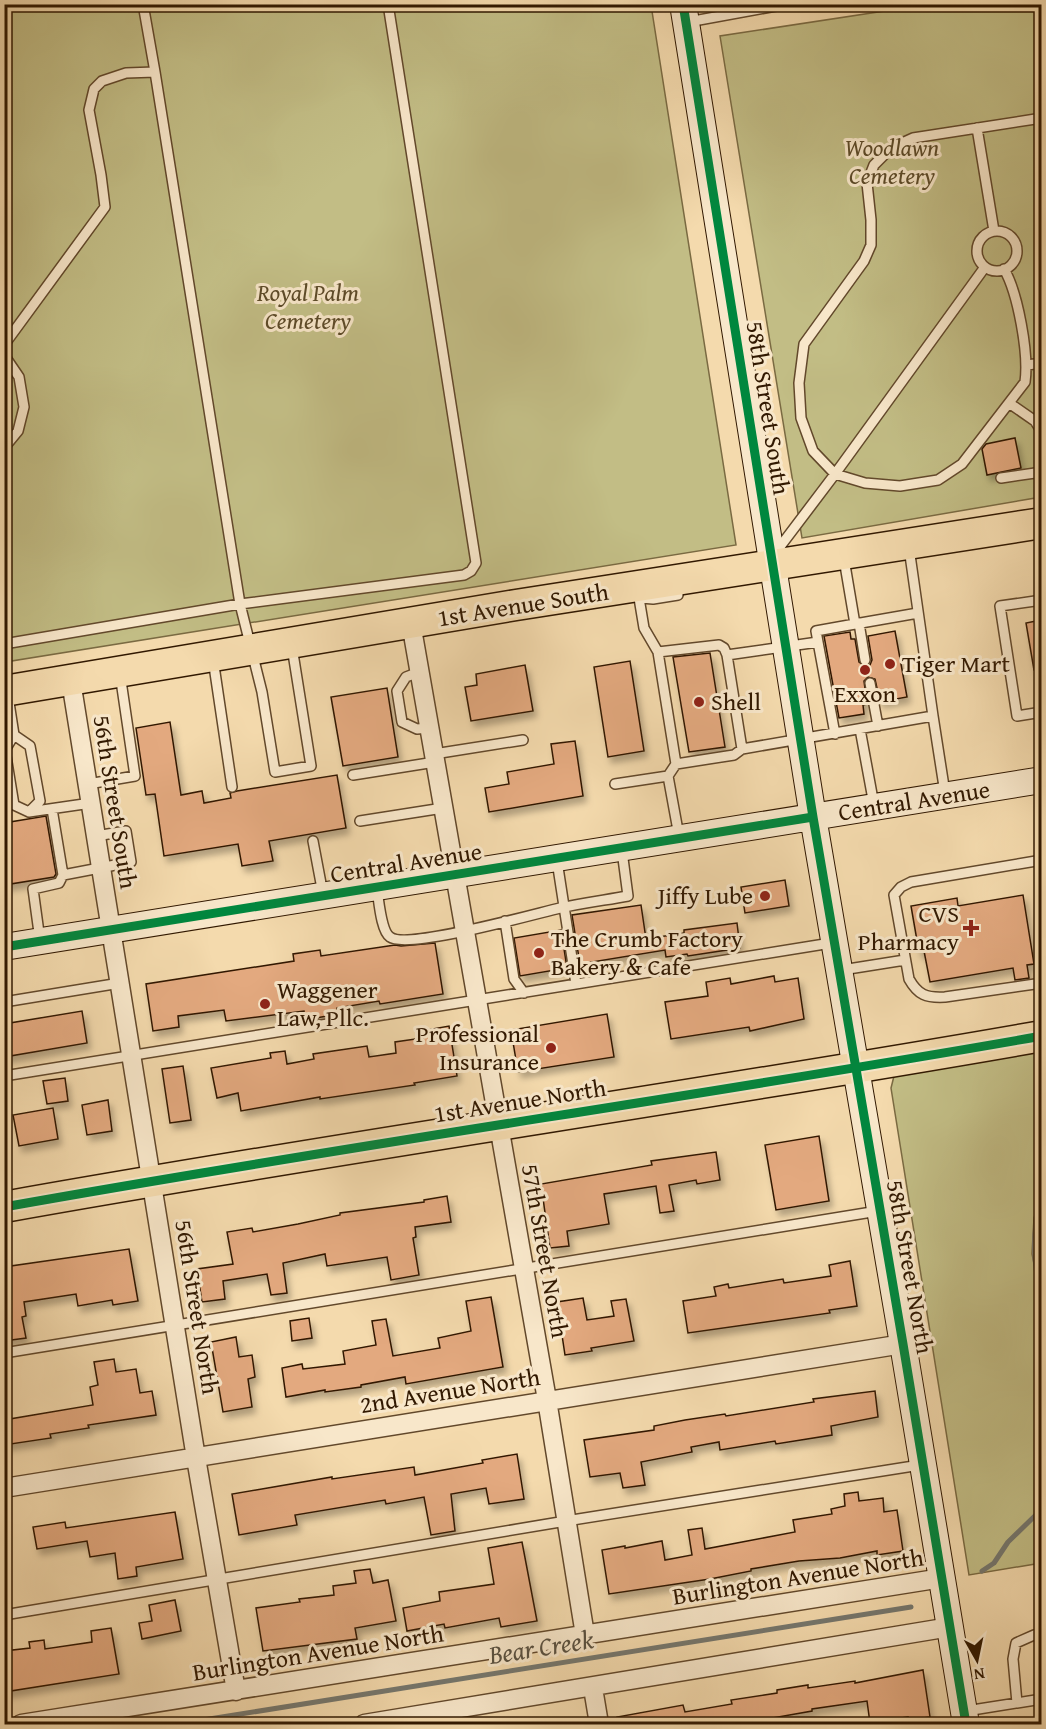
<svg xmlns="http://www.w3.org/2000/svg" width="1046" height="1729" font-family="'Gentium Book Plus',serif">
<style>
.green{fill:#c2bd85;stroke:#7a6a42;stroke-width:1.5}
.water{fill:#a3b7b7;stroke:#75776e;stroke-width:1.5}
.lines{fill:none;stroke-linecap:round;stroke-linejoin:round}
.stream{stroke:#75776e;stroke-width:5}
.building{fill:#e3a97f;stroke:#311800;stroke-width:1.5;filter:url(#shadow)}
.lane-casing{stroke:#62482b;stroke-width:12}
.street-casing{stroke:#62482b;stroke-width:21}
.secondary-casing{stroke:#311800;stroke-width:28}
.primary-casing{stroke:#311800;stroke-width:33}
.lane{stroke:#f8e7ca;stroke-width:9}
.street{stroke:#f8e7ca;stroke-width:18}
.secondary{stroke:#f8e7ca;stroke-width:26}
.primary{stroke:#f4daad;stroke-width:30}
.cycleway-casing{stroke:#f8e7ca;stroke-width:13}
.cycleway{stroke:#00873e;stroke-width:9}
.poi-dot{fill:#8f2418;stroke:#f8e7ca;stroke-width:2}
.labels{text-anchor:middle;stroke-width:6;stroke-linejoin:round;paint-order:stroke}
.park-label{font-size:24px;font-style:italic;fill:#5c4a28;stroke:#f8e7ca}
.street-label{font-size:24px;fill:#311800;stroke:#f8e7ca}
.poi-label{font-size:24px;fill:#311800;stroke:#f8e7ca;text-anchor:start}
.water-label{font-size:26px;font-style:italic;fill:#595040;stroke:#f8e7ca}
</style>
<defs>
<filter id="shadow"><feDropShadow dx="3.5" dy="6" stdDeviation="3" flood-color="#0004"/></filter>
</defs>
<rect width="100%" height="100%" fill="#f4daad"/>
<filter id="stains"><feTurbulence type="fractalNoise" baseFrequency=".00333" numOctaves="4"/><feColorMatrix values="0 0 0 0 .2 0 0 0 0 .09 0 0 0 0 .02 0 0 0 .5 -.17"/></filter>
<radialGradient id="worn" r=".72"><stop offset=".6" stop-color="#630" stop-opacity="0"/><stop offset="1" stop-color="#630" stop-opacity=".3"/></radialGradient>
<path class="green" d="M5,5H651L736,545L5,662Z
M924,5H1041V497L802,538L720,36Z
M1041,1046L1042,1191L1034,1218L1032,1254L1042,1301L1041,1563L969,1575L891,1088L895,1072Z"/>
<path class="water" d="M1041,1191L1042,1301H1041C1030,1261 1030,1232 1041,1191Z"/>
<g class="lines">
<path class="stream" d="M982,1571L994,1563L1008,1542L1042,1509
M178,1724L911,1607"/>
</g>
<path class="building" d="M1015,438L1021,468L987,475L982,449L986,444Z
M1041,620V670H1034L1026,623Z
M895,631L907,697L880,702L875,679L868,677L864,681L867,704L863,705L864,714L839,718L824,636L850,632L851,639H855L859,662L866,667L870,665L872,660L868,636Z
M710,653L725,747L689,752L673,657Z
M630,661L644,751L608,757L594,667Z
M525,665L533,711L471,721L465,687L477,685L476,674Z
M387,688L398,757L343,766L331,697Z
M170,722L181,795L202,791L204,803L231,798L230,793L237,791L337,775L346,828L269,841L273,861L242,866L238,844L164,856L155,794L146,795L136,728Z
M575,741L583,796L489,812L485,788L509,784L507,772L554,764L551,744Z
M46,816L56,874L54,877L4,885V823Z
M785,880L789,906L745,913L741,887Z
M1023,895L1034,964L1027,965L1029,978L1015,980L1013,968L930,982L924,951L919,952L911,906L957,898L958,906Z
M641,905L646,939L684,933V930L737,923L740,948L688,956L687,954L666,957L665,950L580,964L572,915Z
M561,930L567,968L520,976L514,938Z
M435,943L443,994L380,1004L379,1001L337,1008L338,1014L305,1020L304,1011L226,1021L224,1010L178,1016L179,1027L153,1031L146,984L294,961L293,954L320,950L321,956L395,945L401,946Z
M774,976L775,982L798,978L804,1019L750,1031L749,1027L671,1039L665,1002L708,996L706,982L730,978L731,984Z
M82,1011L87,1043L4,1057V1024Z
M607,1014L614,1057L518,1072L511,1030Z
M449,1026L457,1076L414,1083L415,1085L320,1099V1097L241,1111L238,1093L217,1098L211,1068L271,1058L270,1053L285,1051L287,1064L314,1059L313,1054L367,1046L369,1057L396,1053L395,1042L423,1038L421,1031Z
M183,1066L191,1120L170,1123L162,1069Z
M65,1078L68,1101L47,1104L43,1081Z
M108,1100L112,1131L87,1135L82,1105Z
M53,1108L58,1139L19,1146L13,1115Z
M819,1136L829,1201L776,1210L765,1145Z
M716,1152L720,1180L697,1184L696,1180L669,1185L674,1211L660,1213L656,1186L604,1194L609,1224L567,1231L569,1246L550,1248L541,1184L652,1165L651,1161Z
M447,1196L451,1222L415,1227L416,1237L413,1238L419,1275L391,1280L387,1257L327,1266L325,1254L283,1263L287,1293L271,1295L267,1274L223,1281L225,1299L202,1302L197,1269L233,1264L227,1232L252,1228L253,1232L298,1224L340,1215V1213L424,1202V1200Z
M129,1249L138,1301L113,1305L112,1300L78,1306L76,1294L24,1302L26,1316L22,1317L26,1338L4,1341V1267Z
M850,1261L857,1306L829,1310L830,1313L688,1333L683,1301L716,1296L714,1287L728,1284L729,1288L783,1279L784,1283L831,1276L829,1265Z
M491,1297L503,1367L406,1384L405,1377L361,1385V1387L325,1392V1390L286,1397L282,1368L302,1364L303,1369L345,1364L343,1351L376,1345L372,1321L386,1319L393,1356L440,1348L438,1338L471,1331L466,1301Z
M583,1298L587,1320L614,1316L611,1301L626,1299L634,1341L591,1348L592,1351L565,1355L557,1302Z
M309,1318L312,1338L292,1341L290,1321Z
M236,1337L239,1357L252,1355L255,1377L248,1379L252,1407L223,1412L211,1342Z
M114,1359L116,1372L136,1369L140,1393L152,1391L156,1415L88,1425L89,1428L50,1434L51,1438L4,1445V1420L93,1405L90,1387L98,1385L94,1362Z
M875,1391L878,1417L831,1426L832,1435L776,1444L775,1441L720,1450L719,1442L691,1447L692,1452L641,1462L645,1485L623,1488L620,1473L590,1477L584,1440L654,1430V1426L685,1420L725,1414L726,1416L814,1402L813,1399Z
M517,1454L524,1499L489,1504L486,1488L451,1494L455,1531L431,1535L424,1497L386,1504L385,1500L295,1515L297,1525L239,1535L232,1494L332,1477V1479L414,1467L415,1475L483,1463L482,1460Z
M858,1492L859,1501L883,1498L884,1512L897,1510L903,1551L877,1555V1551L840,1558L799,1561L751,1569V1571L710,1579L609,1594L602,1550L625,1546V1548L662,1541L665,1560L692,1555L688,1530L702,1528L705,1549L795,1532L793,1520L832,1514L831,1509L845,1506L844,1494Z
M175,1512L183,1559L136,1567L137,1576L118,1579L115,1553L90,1557L87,1541L37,1549L33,1527L65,1522L66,1528Z
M522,1542L537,1621L501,1627L499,1618L445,1628L444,1624L407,1631L403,1608L440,1601L439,1592L494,1584L488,1548Z
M370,1569L373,1583L388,1580L396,1621L355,1628L357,1639L263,1651L256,1608L300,1602L299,1599L334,1595L333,1586L356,1583L354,1571Z
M175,1600L181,1631L142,1639L139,1623L152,1621L149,1605Z
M111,1628L119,1674L4,1692V1651L30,1648L29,1642L44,1640L45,1649L92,1642L91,1631Z
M923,1670L930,1717L908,1720V1717L870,1723L867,1701L812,1709V1711L772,1718L773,1725H757L756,1719L727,1723V1725H618L617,1717L683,1705L685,1712L732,1704L731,1700L777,1693V1690L808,1685V1688L855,1681V1683Z"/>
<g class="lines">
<defs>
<path id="lane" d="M143,4L155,72L240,604L262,692L275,772L311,766L292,647
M688,22L787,4
M977,128L994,231
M977 251a20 20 0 1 1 40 0a20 20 0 1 1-40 0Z
M1004,269C1018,293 1029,354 1025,382L962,464L938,480L900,486L865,483L835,474L813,451L801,418L799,383L804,344L864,261L871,245V220L867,183L874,165L891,148L913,138L1042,118
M4,345L105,207L101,175L89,110L94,89L102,81L126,73L155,72
M4,355L19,377L24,407L18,431L4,448
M1027,365L1042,363
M1009,403L1035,421L1042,432
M1001,478L1042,472
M776,552L835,474L985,267
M844,559L855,624L918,613
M639,598L644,628L658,652L676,764L668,776L679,836
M641,598L653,599L678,595
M1042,600L1000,606L1017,716L1042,712
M859,623L865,660
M818,642L835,734
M4,644L240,604L464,575L471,571L476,563L388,4
M658,652L719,645L724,648L727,655
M213,659L232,787
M419,672L406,677L397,691L402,722L417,729L429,728
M870,683L878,726
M8,696L14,735L5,750L14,805L29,812L91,803
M933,716L945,793
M860,729L874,805
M14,735L30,746L40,801L29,812
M742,749L727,655L818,642L816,631L855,624
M434,754L523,740
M676,764L734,755L742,749L933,716L909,548
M353,775L435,762
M88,784L135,776L120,674
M615,784L668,776
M52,809L63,875L131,862L126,831L96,836
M360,821L443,808
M313,841L323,894
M1042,860L911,882L901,887L894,895L909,979C918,995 926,998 945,997L1042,983
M557,861L576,984
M377,890C379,901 381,931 390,937C407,950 534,914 560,908C583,903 606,900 628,896L622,851
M505,921L514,979L524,993
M40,940L33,889L59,883L63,875
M842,970L905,960
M4,1002L120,983
M4,1076L831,943
M4,1353L878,1211
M4,1615L566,1521L920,1465
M1017,1703L1013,1659L1016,1643L1034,1635L1042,1634
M966,1711L1042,1699"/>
<path id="street" d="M411,623L547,1400L585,1635
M71,681L196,1458L236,1691
M4,1488L903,1344
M593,1688L599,1724
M21,1724L942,1578
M364,1724L950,1627"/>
<path id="secondary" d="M683,4L813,817L903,1344L966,1724
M4,947L1042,780"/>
<path id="primary" d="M4,691L516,605L1042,523
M4,1207C349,1145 696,1097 1042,1036"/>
</defs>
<use href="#lane" class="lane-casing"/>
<use href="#street" class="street-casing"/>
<use href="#secondary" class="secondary-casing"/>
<use href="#primary" class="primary-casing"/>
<use href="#lane" class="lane"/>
<use href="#street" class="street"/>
<use href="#secondary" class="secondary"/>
<use href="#primary" class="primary"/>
<defs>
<path id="cycleway" d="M683,4L813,817L903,1344L966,1724
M4,947L813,817
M4,1207C349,1145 696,1097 1042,1036"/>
</defs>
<use href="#cycleway" class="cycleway-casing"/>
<use href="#cycleway" class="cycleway"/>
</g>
<g class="poi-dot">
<circle cx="890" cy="664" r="6"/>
<circle cx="865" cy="670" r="6"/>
<circle cx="699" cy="702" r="6"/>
<circle cx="765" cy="896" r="6"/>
<path d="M968 919h6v6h6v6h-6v6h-6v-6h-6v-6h6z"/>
<circle cx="539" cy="953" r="6"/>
<circle cx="265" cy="1004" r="6"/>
<circle cx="551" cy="1048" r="6"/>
</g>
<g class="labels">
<g class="park-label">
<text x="892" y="156">Woodlawn<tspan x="892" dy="28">Cemetery</tspan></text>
<text x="308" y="301">Royal Palm<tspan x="308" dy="28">Cemetery</tspan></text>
</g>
<g class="street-label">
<text transform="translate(768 408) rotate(81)" y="8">58th Street South</text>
<text transform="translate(523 605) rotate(-9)" y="8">1st Avenue South</text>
<text transform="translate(914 801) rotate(-9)" y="8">Central Avenue</text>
<text transform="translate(115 802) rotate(81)" y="8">56th Street South</text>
<text transform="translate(406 863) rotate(-9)" y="8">Central Avenue</text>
<text transform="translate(520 1101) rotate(-9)" y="8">1st Avenue North</text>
<text transform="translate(545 1251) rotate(80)" y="8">57th Street North</text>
<text transform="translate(910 1267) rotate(80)" y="8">58th Street North</text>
<text transform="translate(197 1307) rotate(81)" y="8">56th Street North</text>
<text transform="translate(450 1391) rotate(-9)" y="8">2nd Avenue North</text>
<text transform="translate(798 1577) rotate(-9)" y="8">Burlington Avenue North</text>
<text transform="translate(318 1653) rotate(-9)" y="8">Burlington Avenue North</text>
</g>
<g class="poi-label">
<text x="902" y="672">Tiger Mart</text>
<text x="865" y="702" text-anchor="middle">Exxon</text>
<text x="711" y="710">Shell</text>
<text x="753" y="904" text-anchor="end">Jiffy Lube</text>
<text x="959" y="922" text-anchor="end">CVS<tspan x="959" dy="28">Pharmacy</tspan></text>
<text x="551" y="947">The Crumb Factory<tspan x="551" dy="28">Bakery &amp; Cafe</tspan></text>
<text x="277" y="998">Waggener<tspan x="277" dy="28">Law, Pllc.</tspan></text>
<text x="539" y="1042" text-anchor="end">Professional<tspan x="539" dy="28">Insurance</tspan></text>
</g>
<g class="water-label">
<text transform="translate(541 1647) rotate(-9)" y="9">Bear Creek</text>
</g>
</g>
<rect width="1046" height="1729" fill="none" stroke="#f4daad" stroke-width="24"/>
<rect x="6" y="6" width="1034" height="1717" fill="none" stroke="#311800" stroke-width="3"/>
<rect x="12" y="12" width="1022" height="1705" fill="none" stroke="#311800" stroke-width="1.5"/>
<g transform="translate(977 1660) rotate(171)" stroke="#f8e7ca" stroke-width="4.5" paint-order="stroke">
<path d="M0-4.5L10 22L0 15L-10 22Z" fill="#311800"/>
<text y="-9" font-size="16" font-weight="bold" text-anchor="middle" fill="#311800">N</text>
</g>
<rect width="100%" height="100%" filter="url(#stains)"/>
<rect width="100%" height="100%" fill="url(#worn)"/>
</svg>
